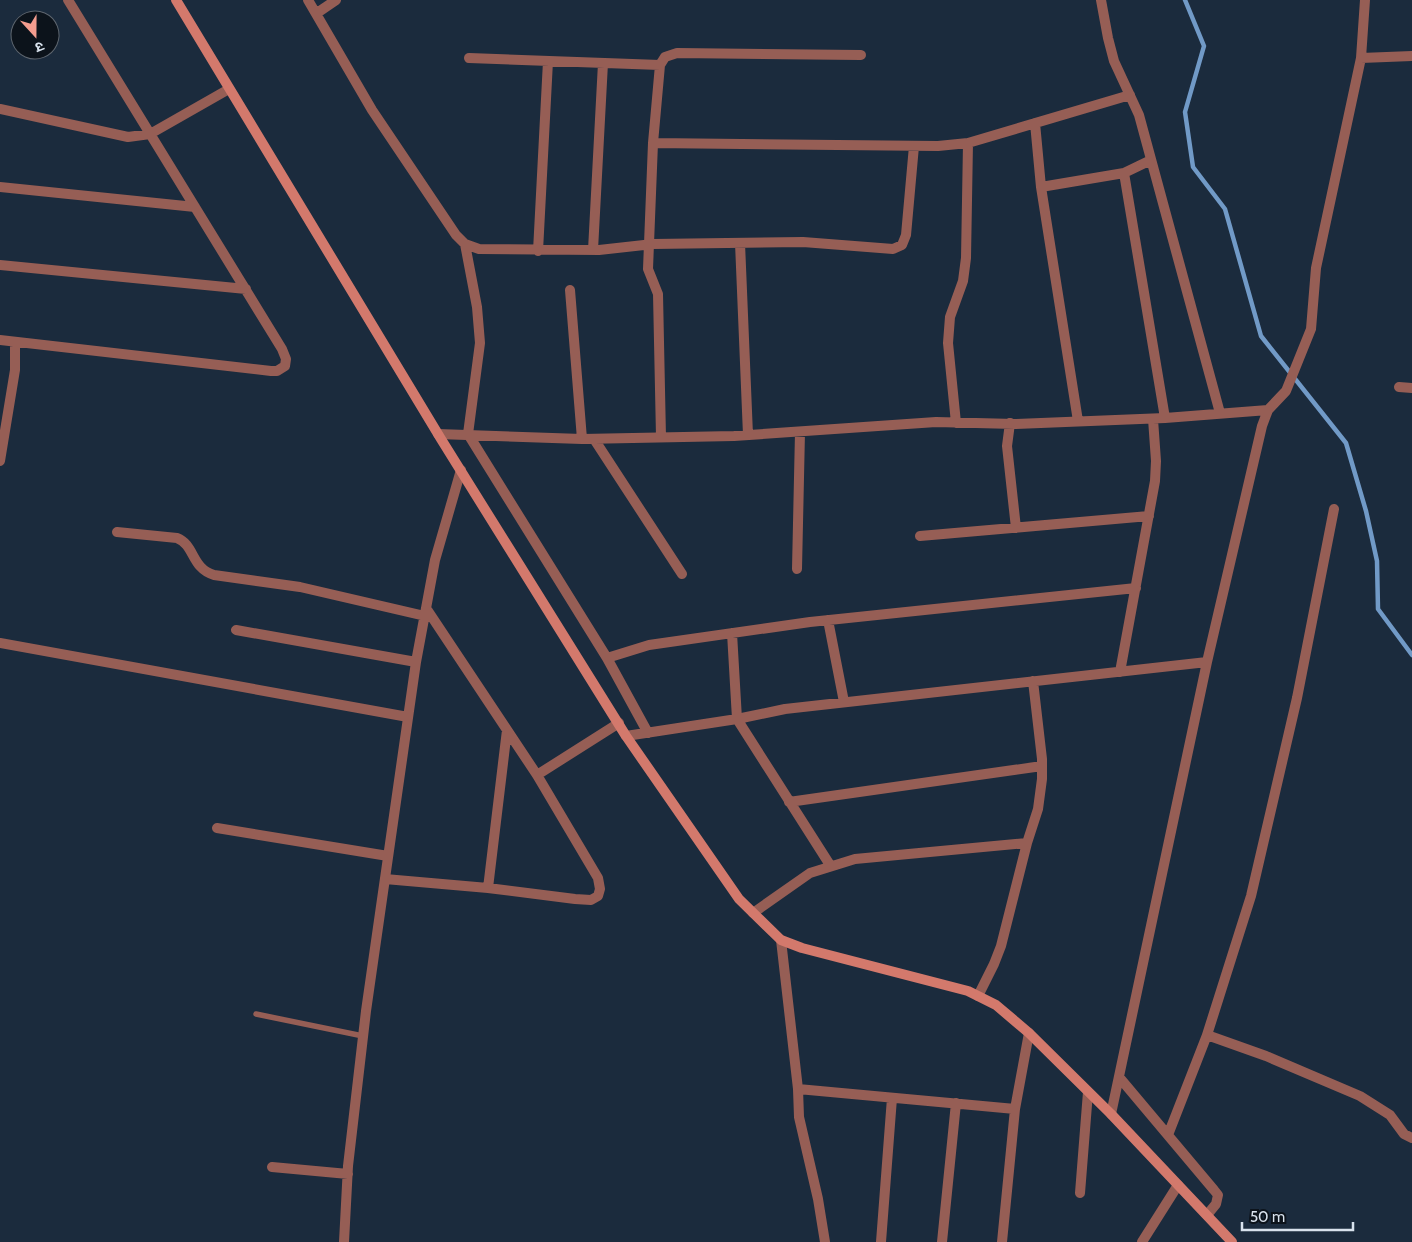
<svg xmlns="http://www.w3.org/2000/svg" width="1412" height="1242" font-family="Cabin,'Noto Sans Devanagari',sans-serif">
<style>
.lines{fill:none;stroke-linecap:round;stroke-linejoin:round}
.stream{stroke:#719ac7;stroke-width:4.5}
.lane{stroke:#965e55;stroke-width:5.5}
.street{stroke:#965e55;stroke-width:10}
.secondary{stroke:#d3796c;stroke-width:10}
</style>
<rect width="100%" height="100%" fill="#1b2b3d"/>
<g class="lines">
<path class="stream" d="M1185,0L1204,46L1185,112L1193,167L1225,209L1261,336L1346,443L1366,511L1377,561L1378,609L1412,655"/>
<path class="lane" d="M256,1014L363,1036"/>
<path class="street" d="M308,0L372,110L456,235L465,244L479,249L599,250L653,244L803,242L893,249L902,245L906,235L914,146
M1101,0L1108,38L1114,61L1139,115L1220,413
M317,13L336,0
M469,58L660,65
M1361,58L1412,56
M0,109L128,137L150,134L229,89
M1035,123L1041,187L1078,421
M653,143L938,146L968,143L1130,95
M1124,173L1165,418
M0,187L195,207
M1041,187L1124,173L1151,160
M740,243L748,435
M465,244L477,307L480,343L468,434L607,658L648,733
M593,250L603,63
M538,251L548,61
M0,265L246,289
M570,290L582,439
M0,340L271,371H277L285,366L286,359L282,349L68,0
M1399,387L1412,388
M956,423L948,343L950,317L963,281L966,258L968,143
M1010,423L1007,446L1016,528
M438,434L582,439L734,436L936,422L1015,424L1165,418L1268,410
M661,437L658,294L648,269L653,143L660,65L665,57L677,53L861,55
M594,439L682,574
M0,461L15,370V342
M117,532L177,538C195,545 191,568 214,575L300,587L425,616
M920,536L1149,516
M797,569L800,432
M828,620L844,702
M236,630L416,662
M732,633L737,719L830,865
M0,643L408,717
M607,658L649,645L810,622L1136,588
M1120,672L1155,481L1156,461L1153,419
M626,736L737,719L785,709L1207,662
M537,775L619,723
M789,802L1042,766
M217,828L388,856
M385,879L488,888L575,899L591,900L598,896L600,889L598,878L537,775L426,608
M488,888L507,730
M753,913L810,873L855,859L1027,843
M781,940L798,1089L799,1117L818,1199L825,1242
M978,996L994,964L1001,946L1027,843L1038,809L1042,779V759L1033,681
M1207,1035L1266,1056L1360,1096L1390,1115L1404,1134L1412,1138
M1119,1077L1214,1190L1218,1195L1216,1204L1207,1215
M798,1089L1015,1109
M1111,1114L1207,662L1262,426L1268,410L1286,391L1311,329L1316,268L1361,58L1365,0
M1168,1135L1207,1035L1251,896L1297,698L1334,509
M272,1167L348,1174
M1080,1193L1088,1092
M344,1242L348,1166L366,1011L416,662L435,560L461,470
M881,1242L892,1098
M942,1242L956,1103
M1002,1242L1015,1109L1029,1033
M1142,1242L1178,1185"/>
<path class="secondary" d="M176,0L441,439L626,736L739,899L781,940L802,948L968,991L996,1005L1029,1033L1111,1114L1232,1242"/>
</g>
<g transform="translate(35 35) rotate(159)"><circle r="24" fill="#0c131b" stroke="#5e666f"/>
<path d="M0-4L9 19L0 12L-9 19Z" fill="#f59d8f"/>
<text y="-8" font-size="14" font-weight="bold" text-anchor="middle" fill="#d8e2ed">उ</text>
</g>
<path d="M1242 1222v8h111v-8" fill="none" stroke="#d8e2ed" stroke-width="2.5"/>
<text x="1250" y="1222" font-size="15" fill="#d8e2ed" stroke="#0c131b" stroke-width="4" paint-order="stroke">50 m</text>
</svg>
